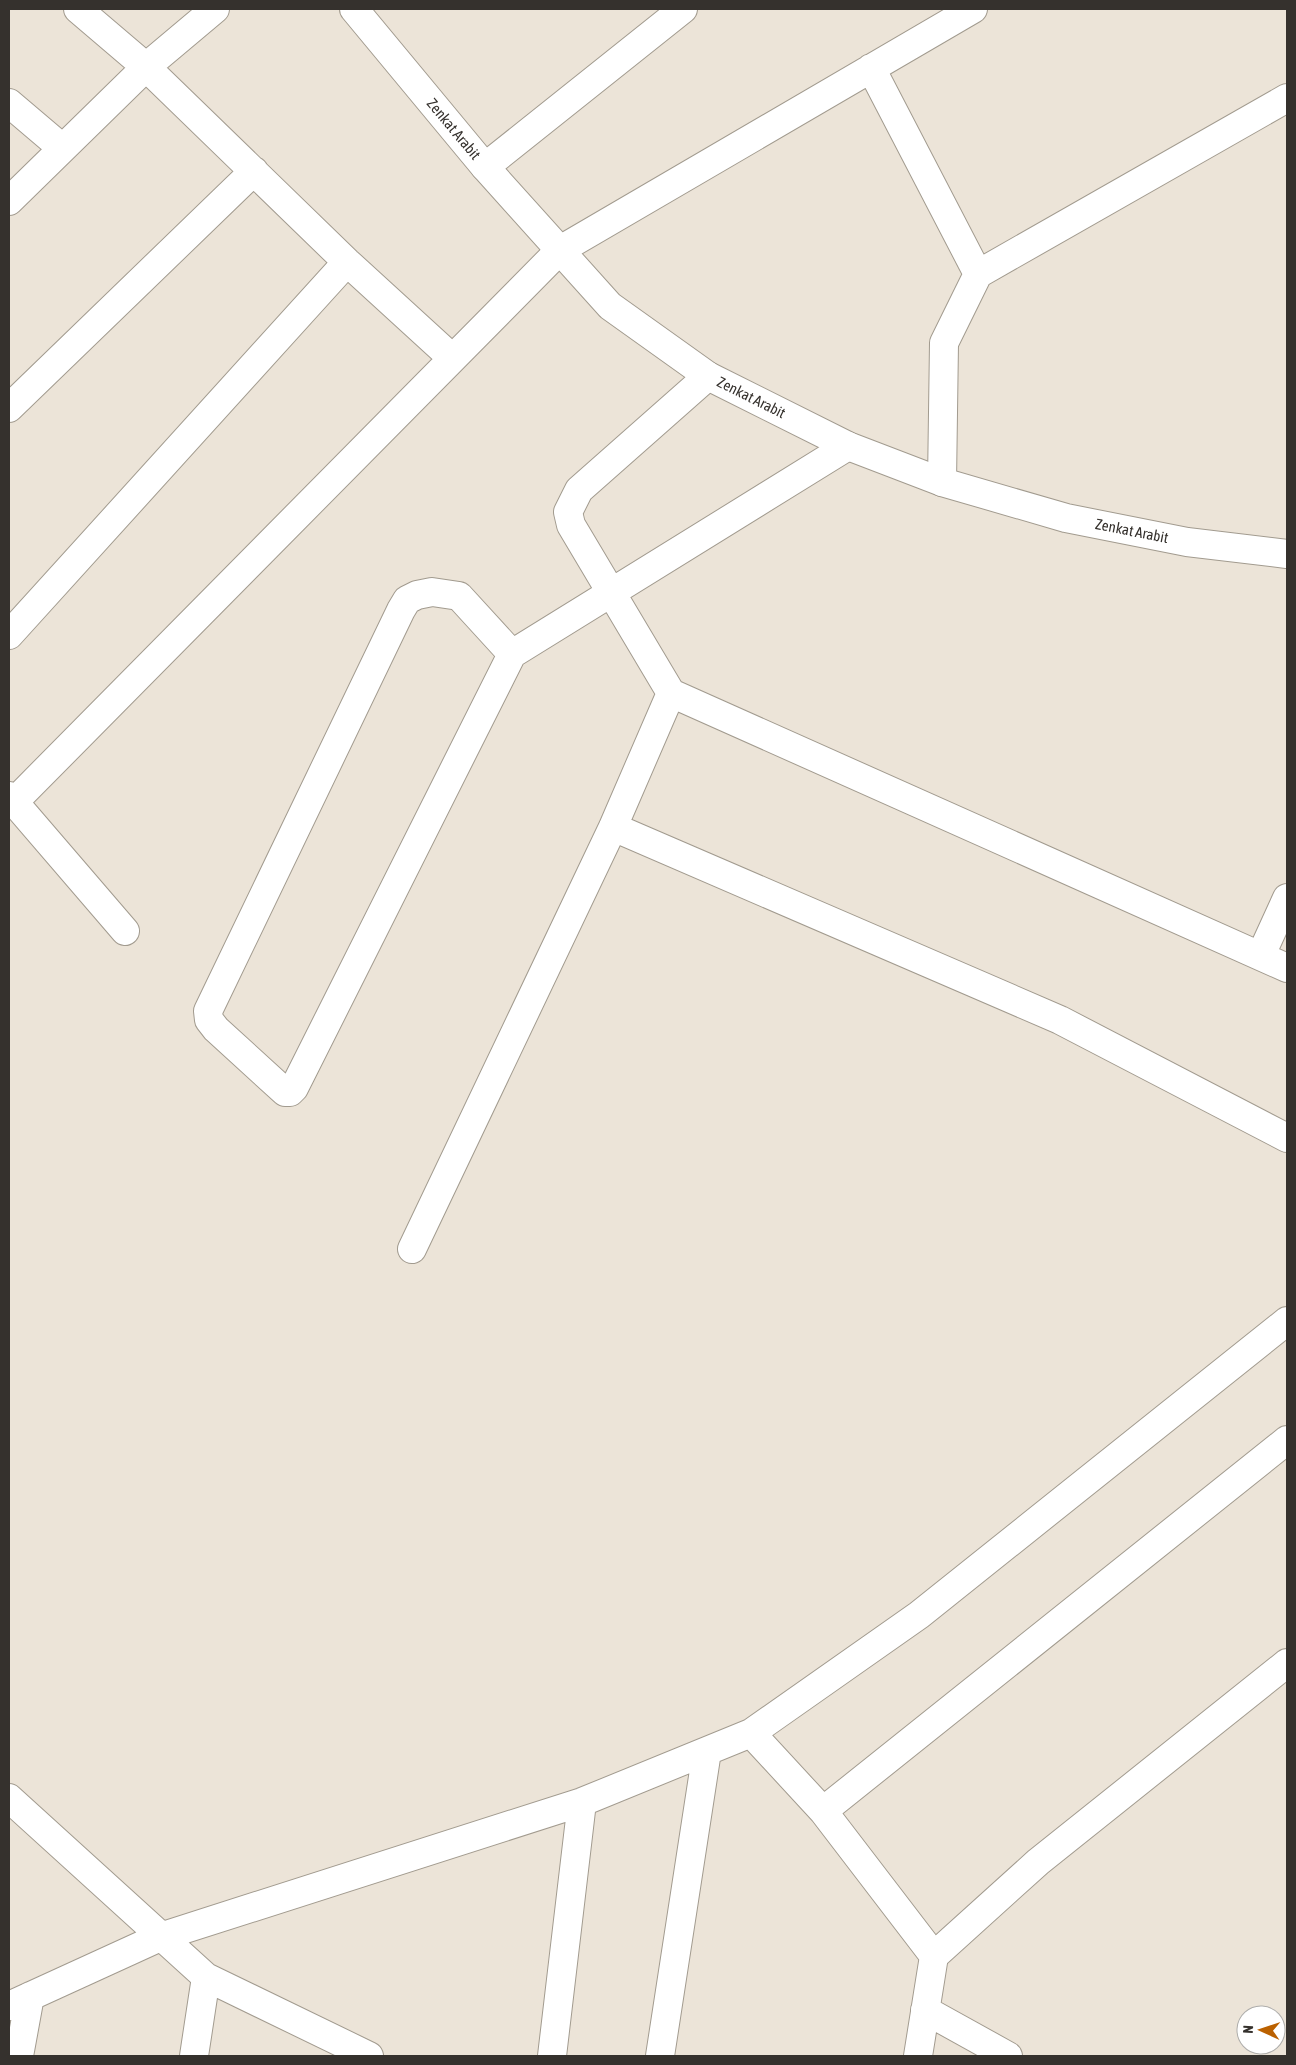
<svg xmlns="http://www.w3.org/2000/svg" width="1296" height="2065" font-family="'Asap Condensed',sans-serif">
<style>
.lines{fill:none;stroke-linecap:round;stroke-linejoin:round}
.minor-casing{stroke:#a29b8f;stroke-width:30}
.tertiary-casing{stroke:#a29b8f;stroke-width:30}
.minor{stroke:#fff;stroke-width:28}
.tertiary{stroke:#fff;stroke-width:28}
.labels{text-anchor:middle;stroke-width:5;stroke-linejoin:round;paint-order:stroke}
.street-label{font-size:15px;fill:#35312d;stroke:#fff}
</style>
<rect width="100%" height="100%" fill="#ece4d8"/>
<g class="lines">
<defs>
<path id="minor" d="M78,9L146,67L347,262L452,358
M871,68L978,274
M9,103L62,148
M485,167L683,9
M9,201L146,67L215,9
M708,376L579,490L568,512L571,525L671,693L1287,968
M9,408L254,171
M942,482L944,343L978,274L1287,98
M9,635L347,262
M512,654L459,596L432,592L417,595L407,600L401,610L208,1011L209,1020L216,1029L285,1092H290L294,1088L512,654L848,446
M9,796L125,931
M14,802L560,250L973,9
M613,827L1060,1020L1287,1138
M1261,955L1287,898
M412,1249L613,827L671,693
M751,1733L823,1811L934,1956
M9,1798L206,1977L369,2056
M823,1811L1287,1440
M9,2006L160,1937L582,1802L751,1733L919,1615L1287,1321
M925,2010L1008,2056
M19,2056L30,1996
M194,2056L206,1977
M552,2056L582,1802
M660,2056L707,1751
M918,2056L934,1956L1038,1862L1287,1663"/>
<g id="tertiary">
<path id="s1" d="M354,9L485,167L610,306L708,376L848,446L942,482L1066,518L1187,542L1287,554"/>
</g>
</defs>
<use href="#minor" class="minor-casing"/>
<use href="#tertiary" class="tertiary-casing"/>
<use href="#minor" class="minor"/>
<use href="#tertiary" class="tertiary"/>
</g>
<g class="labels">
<g class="street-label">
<text dy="5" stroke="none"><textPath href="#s1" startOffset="156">Zenkat Arabit</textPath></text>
<text dy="5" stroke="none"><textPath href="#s1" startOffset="561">Zenkat Arabit</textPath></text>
<text dy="5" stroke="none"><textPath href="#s1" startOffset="966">Zenkat Arabit</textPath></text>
</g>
</g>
<rect width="1296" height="2065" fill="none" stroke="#35312d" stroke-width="20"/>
<g transform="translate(1261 2030) rotate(273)"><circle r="24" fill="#ffffff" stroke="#aeadab"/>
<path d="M0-4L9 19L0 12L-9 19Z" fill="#bb6100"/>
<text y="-8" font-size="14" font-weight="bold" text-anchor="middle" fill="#35312d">N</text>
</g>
</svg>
